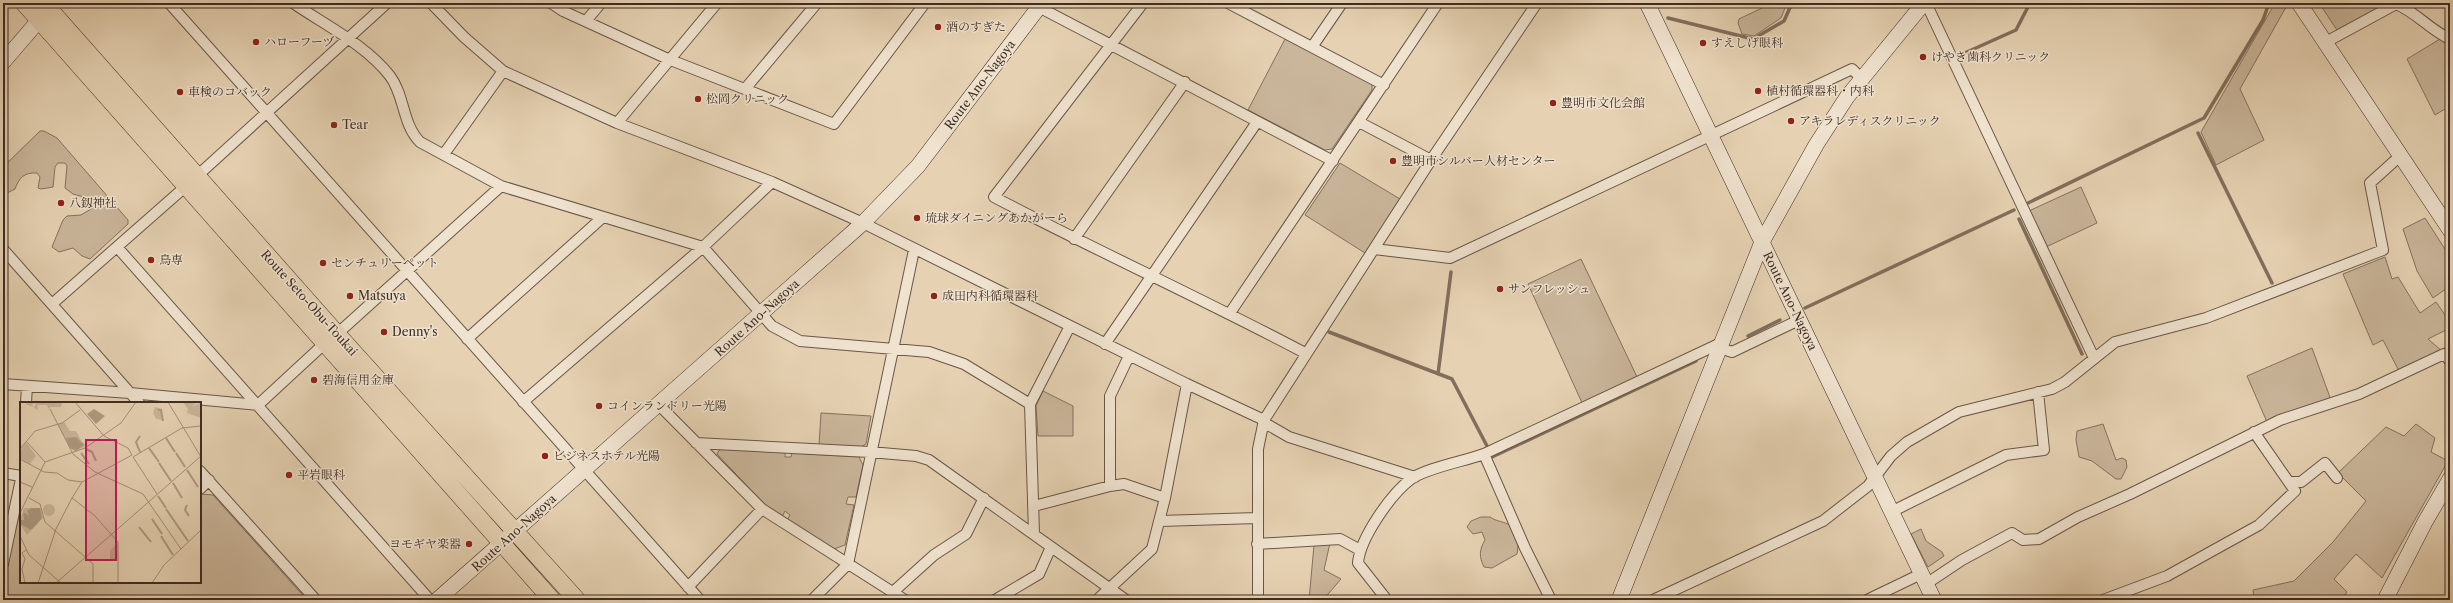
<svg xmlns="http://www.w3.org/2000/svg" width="2453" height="603" font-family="'Libre Caslon Text','Noto Serif JP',serif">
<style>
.green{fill:#cab69b;stroke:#84715f}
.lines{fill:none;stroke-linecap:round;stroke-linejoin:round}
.stream{stroke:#816e5c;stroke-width:3.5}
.street-casing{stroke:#695647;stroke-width:12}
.secondary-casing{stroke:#3f2c23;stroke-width:16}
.primary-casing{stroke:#3f2c23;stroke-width:18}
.street{stroke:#efe2ce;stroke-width:10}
.secondary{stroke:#efe2ce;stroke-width:15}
.primary{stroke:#e6d2b3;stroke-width:17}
.poi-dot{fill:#8f2418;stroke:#efe2ce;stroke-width:1.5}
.labels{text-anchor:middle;stroke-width:3;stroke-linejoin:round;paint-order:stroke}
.poi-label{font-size:12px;fill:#3f2c23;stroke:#efe2ce;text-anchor:start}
.street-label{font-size:12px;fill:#3f2c23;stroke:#efe2ce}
.inset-river{fill:none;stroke:#ad9a82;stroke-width:2}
.inset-road{fill:none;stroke:#a39079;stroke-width:1}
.view{fill:#c2185b;fill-opacity:0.15;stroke:#c2185b;stroke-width:2}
.inset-edge{fill:none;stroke:#3f2c23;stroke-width:2}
</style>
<rect width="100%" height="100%" fill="#e6d2b3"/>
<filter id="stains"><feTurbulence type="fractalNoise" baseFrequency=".005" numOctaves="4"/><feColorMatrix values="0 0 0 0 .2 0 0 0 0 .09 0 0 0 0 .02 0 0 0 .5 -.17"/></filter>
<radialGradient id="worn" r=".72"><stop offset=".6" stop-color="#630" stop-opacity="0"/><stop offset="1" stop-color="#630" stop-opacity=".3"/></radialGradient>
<path class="green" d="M1765,3H1787L1781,18L1754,36L1742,34L1738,23L1739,19L1762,8Z
M2275,3H2283L2286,7L2240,89L2264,140L2216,165L2201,132Z
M2319,3H2383L2381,7L2337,30Z
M1285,39L1372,82V90L1332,149L1325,150L1248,110Z
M2440,39L2450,43V46L2445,49L2450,56V106L2435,115L2407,59Z
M40,131H44L57,138L128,220V224L90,259L82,256L73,248L59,252L52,247L63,220L67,216L81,215L91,209V199L73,194L65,188L67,166L65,163H58L55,167L53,187L41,189L38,188L40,177L37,173C24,172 19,178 15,189L3,195V167Z
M1340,163L1400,199L1365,253L1305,215Z
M2081,187L2097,223L2046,247L2030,212L2031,210Z
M2425,218L2450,257V286L2433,298L2417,271L2403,229Z
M2385,257L2392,279L2398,277L2420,313L2436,302L2450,322V328L2428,339L2442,351L2400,373L2383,340L2373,345L2343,274Z
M1581,259L1638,379L1583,405L1528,284Z
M2312,348L2331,400L2267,422L2247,376Z
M1043,391L1073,406V436H1038L1036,406Z
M821,413L871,416L866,444L861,447L819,445Z
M2103,424L2116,460L2122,458L2126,460L2127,467L2121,479H2116L2092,461L2079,457L2076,440L2077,431Z
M2416,424L2435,438L2431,452L2448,461L2382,578L2356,554L2334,579L2347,592L2341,600H2254L2253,590L2294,581L2333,542L2366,501L2338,473L2386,427L2404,436Z
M721,447L785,452V457H791L792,453L859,457L863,465L856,497H848L846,504L854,505L845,545L834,549L787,520L790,515L785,511L782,517L766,506L717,454Z
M200,494L213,495L307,600H3V585L21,496V582H200Z
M1481,517H1490C1497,522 1504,521 1511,526C1517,530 1519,547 1517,554L1492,568L1484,567C1479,557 1479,550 1485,540L1482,532L1473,534L1467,527L1471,521Z
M1921,529L1926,541L1942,552L1944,556L1928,567L1911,534Z
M1330,543L1324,570L1341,579L1323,600H1309L1314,545Z"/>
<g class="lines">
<path class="stream" d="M1668,18L1753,39L1784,21L1792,3
M1958,56L2016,30L2030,3
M2198,133L2272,283
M2028,203L2204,118L2263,20L2269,3
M2019,219L2082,354
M1805,308L2014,210
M1329,332L1452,379L1487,446
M1748,336L1780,320
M1438,374L1451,272
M1492,457L1696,361"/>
<defs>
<path id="street" d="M169,3L700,600
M293,3C325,25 366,45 390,76C405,96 402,124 420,142L501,186L703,247L772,326L800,341L929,352L964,364L1030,404
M431,3L464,37L503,71L617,123L772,182L863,223L1187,384L1264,420
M551,3L563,11L668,59L834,124L925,3
M1031,3L1333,161
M1143,3L994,197C1097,251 1203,299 1305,353
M1228,3L1384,85
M1926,3L2094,358
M586,21L601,3
M2326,42L2396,4C2416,12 2430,30 2450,39
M1312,47L1342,3
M745,89L817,3
M1359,122L1431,160
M617,123L717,3
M444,154L503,71
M197,176L387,3
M1074,239L1185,82
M117,247L430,600
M3,249L139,403
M1374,249L1450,258L1852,69L1862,79
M52,304L185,187
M1230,313L1438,3
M337,334L501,186
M467,339L603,217
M1105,344L1257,122
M1720,348L1732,352L1799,320
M1129,356L1110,396V486L1124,484L1165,498
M3,384L130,393L258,405L324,344
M523,402L703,247L772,182
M26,403L27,386
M659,405L762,509L905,600
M1263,422L1289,437L1415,477
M696,443L870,452L916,456L929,460L1126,600
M1484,454L1525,548L1551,600
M200,471L316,600
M3,473L21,476
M2289,482H2301L2325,463L2337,478
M200,489L209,480
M1034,506L1110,486
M1891,512L2006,455L2044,450L2038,392
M1160,521L1257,518
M1034,533L1030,404L1070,326
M1257,544L1340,539L1360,550
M3,564L21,479
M1926,584L1962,560L2012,533L2023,540L2039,539L2078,517L2130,494L2280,420L2359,394L2444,354L2450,361
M688,587L762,509
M893,592L934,555L966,534L984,498
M812,600L848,564L914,250
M995,600L1039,574L1051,547
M1097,600L1152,549L1165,498L1187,384
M1258,600V449L1264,420L1431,160L1537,3
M1387,600L1358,563C1360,538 1391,494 1411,479C1426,468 1465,461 1484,454L1723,342
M1653,600L1823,521L1868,486L1891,456L1907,442L1959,412L2052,389L2065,382L2115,342L2206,318L2383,250L2370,183L2400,156
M1867,600L1921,574
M2103,600L2167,576L2259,525L2295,491L2254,432"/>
<path id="secondary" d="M1647,3L1934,600
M2299,3L2450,230
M3,62L47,11
M437,600L863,223L918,166L1042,3
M1619,600L1762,242L1816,145L1847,97L1924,3
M2385,600L2425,522L2450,479"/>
<path id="primary" d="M24,3L552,600
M44,3L337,334L577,600"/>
</defs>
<use href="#street" class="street-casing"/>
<use href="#secondary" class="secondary-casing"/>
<use href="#primary" class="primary-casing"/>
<use href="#street" class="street"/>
<use href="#secondary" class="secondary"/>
<use href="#primary" class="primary"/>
</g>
<g class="poi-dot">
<circle cx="938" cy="27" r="4"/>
<circle cx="256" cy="42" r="4"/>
<circle cx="1703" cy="43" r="4"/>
<circle cx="1923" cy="57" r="4"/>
<circle cx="1758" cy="91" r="4"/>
<circle cx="180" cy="92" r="4"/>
<circle cx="698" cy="99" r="4"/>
<circle cx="1553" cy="103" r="4"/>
<circle cx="1791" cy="121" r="4"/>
<circle cx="334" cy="125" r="4"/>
<circle cx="1393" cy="161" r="4"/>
<circle cx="61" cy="203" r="4"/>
<circle cx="917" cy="218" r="4"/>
<circle cx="151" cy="260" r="4"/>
<circle cx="323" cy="263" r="4"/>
<circle cx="1500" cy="289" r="4"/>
<circle cx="350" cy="296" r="4"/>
<circle cx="934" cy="296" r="4"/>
<circle cx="384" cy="332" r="4"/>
<circle cx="314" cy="380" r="4"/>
<circle cx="599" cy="406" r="4"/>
<circle cx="545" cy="456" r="4"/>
<circle cx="289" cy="475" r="4"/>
<circle cx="469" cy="544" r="4"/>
</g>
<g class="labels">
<g class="poi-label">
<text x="946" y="31">酒のすぎた</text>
<text x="264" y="46">ハローフーヅ</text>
<text x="1711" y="47">すえしげ眼科</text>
<text x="1931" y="61">けやき歯科クリニック</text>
<text x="1766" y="95">植村循環器科・内科</text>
<text x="188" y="96">車検のコバック</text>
<text x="706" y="103">松岡クリニック</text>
<text x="1561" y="107">豊明市文化会館</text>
<text x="1799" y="125">アキラレディスクリニック</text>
<text x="342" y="129">Tear</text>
<text x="1401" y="165">豊明市シルバー人材センター</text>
<text x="69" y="207">八釼神社</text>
<text x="925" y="222">琉球ダイニングあかがーら</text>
<text x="159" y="264">鳥専</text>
<text x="331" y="267">センチュリーペット</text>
<text x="1508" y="293">サンフレッシュ</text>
<text x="358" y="300">Matsuya</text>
<text x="942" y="300">成田内科循環器科</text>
<text x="392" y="336">Denny's</text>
<text x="322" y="384">碧海信用金庫</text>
<text x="607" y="410">コインランドリー光陽</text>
<text x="553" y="460">ビジネスホテル光陽</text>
<text x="297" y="479">平岩眼科</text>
<text x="461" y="548" text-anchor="end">ヨモギヤ楽器</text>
</g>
<g class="street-label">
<text transform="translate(980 85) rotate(-53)" y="4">Route Ano-Nagoya</text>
<text transform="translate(1790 301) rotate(64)" y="4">Route Ano-Nagoya</text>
<text transform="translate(309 303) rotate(48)" y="4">Route Seto-Obu-Toukai</text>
<text transform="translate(757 318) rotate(-42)" y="4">Route Ano-Nagoya</text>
<text transform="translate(514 533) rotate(-42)" y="4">Route Ano-Nagoya</text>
</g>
</g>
<g transform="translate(20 402)">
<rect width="181" height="181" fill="#e6d2b3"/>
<path d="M8,0H41L42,1L41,5H30L29,8L27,3H17L18,8L14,6L16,1L12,2L13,5L6,2ZM163,0H177L172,5L181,0V16L167,11L168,7ZM135,5L142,7V18L136,17L133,11ZM44,20L50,29H56L62,40L68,43L55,49L50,46L38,23ZM6,40L16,54L10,62L0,56V49ZM23 108a6 6 0 1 1 12 0a6 6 0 1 1-12 0ZM4,106H21L23,116L7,133L0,122L8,126L22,116L20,107H16L7,109L9,114L3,113L4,118H0ZM98,141L99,159L90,157V148Z" fill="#cab69b"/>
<path d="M74,7L85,14L76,22L67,12ZM56,35L64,43L56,49L50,46L46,36ZM11,106H20L22,116L11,128L0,122V118H4L3,112L5,111L9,114L7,109Z" fill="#ad9a82"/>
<path class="inset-river" d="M138,8H141L143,19M120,34L116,40L120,50M146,36L155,50M129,46L139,60M66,47L72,50L76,59M61,51L69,62M156,51L165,65M139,61L151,79M167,68L178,85M153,81L162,96M138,94L146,106M167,103L165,108L169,114M146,107L157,123M132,117L142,132M157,123L168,139M119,125L131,140M141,134L153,153"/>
<path class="inset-road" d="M55,0L84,34L108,46L112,53L62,80L52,96L74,113L98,140V181M148,0L181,55M30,7L53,52L75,70L123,92L161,147M6,39L25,60M0,47L15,29L42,21L60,8M0,57L24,70L37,71L48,78L62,80M0,80L12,85M137,92L113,55L162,26L181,24M9,96L20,102L25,120L73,162V181M0,111L25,60L65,46L101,21L116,0M0,134L9,153L41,181M5,181L2,167L5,157L2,151L6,148M18,181L36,127L52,96M36,181L181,54M132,181L144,163L181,128"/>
<path class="view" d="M66,38H96V158H66Z"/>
<rect width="181" height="181" class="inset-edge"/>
</g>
<rect width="2453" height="603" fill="none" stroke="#e6d2b3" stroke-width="16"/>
<rect x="4" y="4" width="2445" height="595" fill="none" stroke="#3f2c23" stroke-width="2"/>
<rect x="8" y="8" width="2437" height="587" fill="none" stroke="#3f2c23"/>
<rect width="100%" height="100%" filter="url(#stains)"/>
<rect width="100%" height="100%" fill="url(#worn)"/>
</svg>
